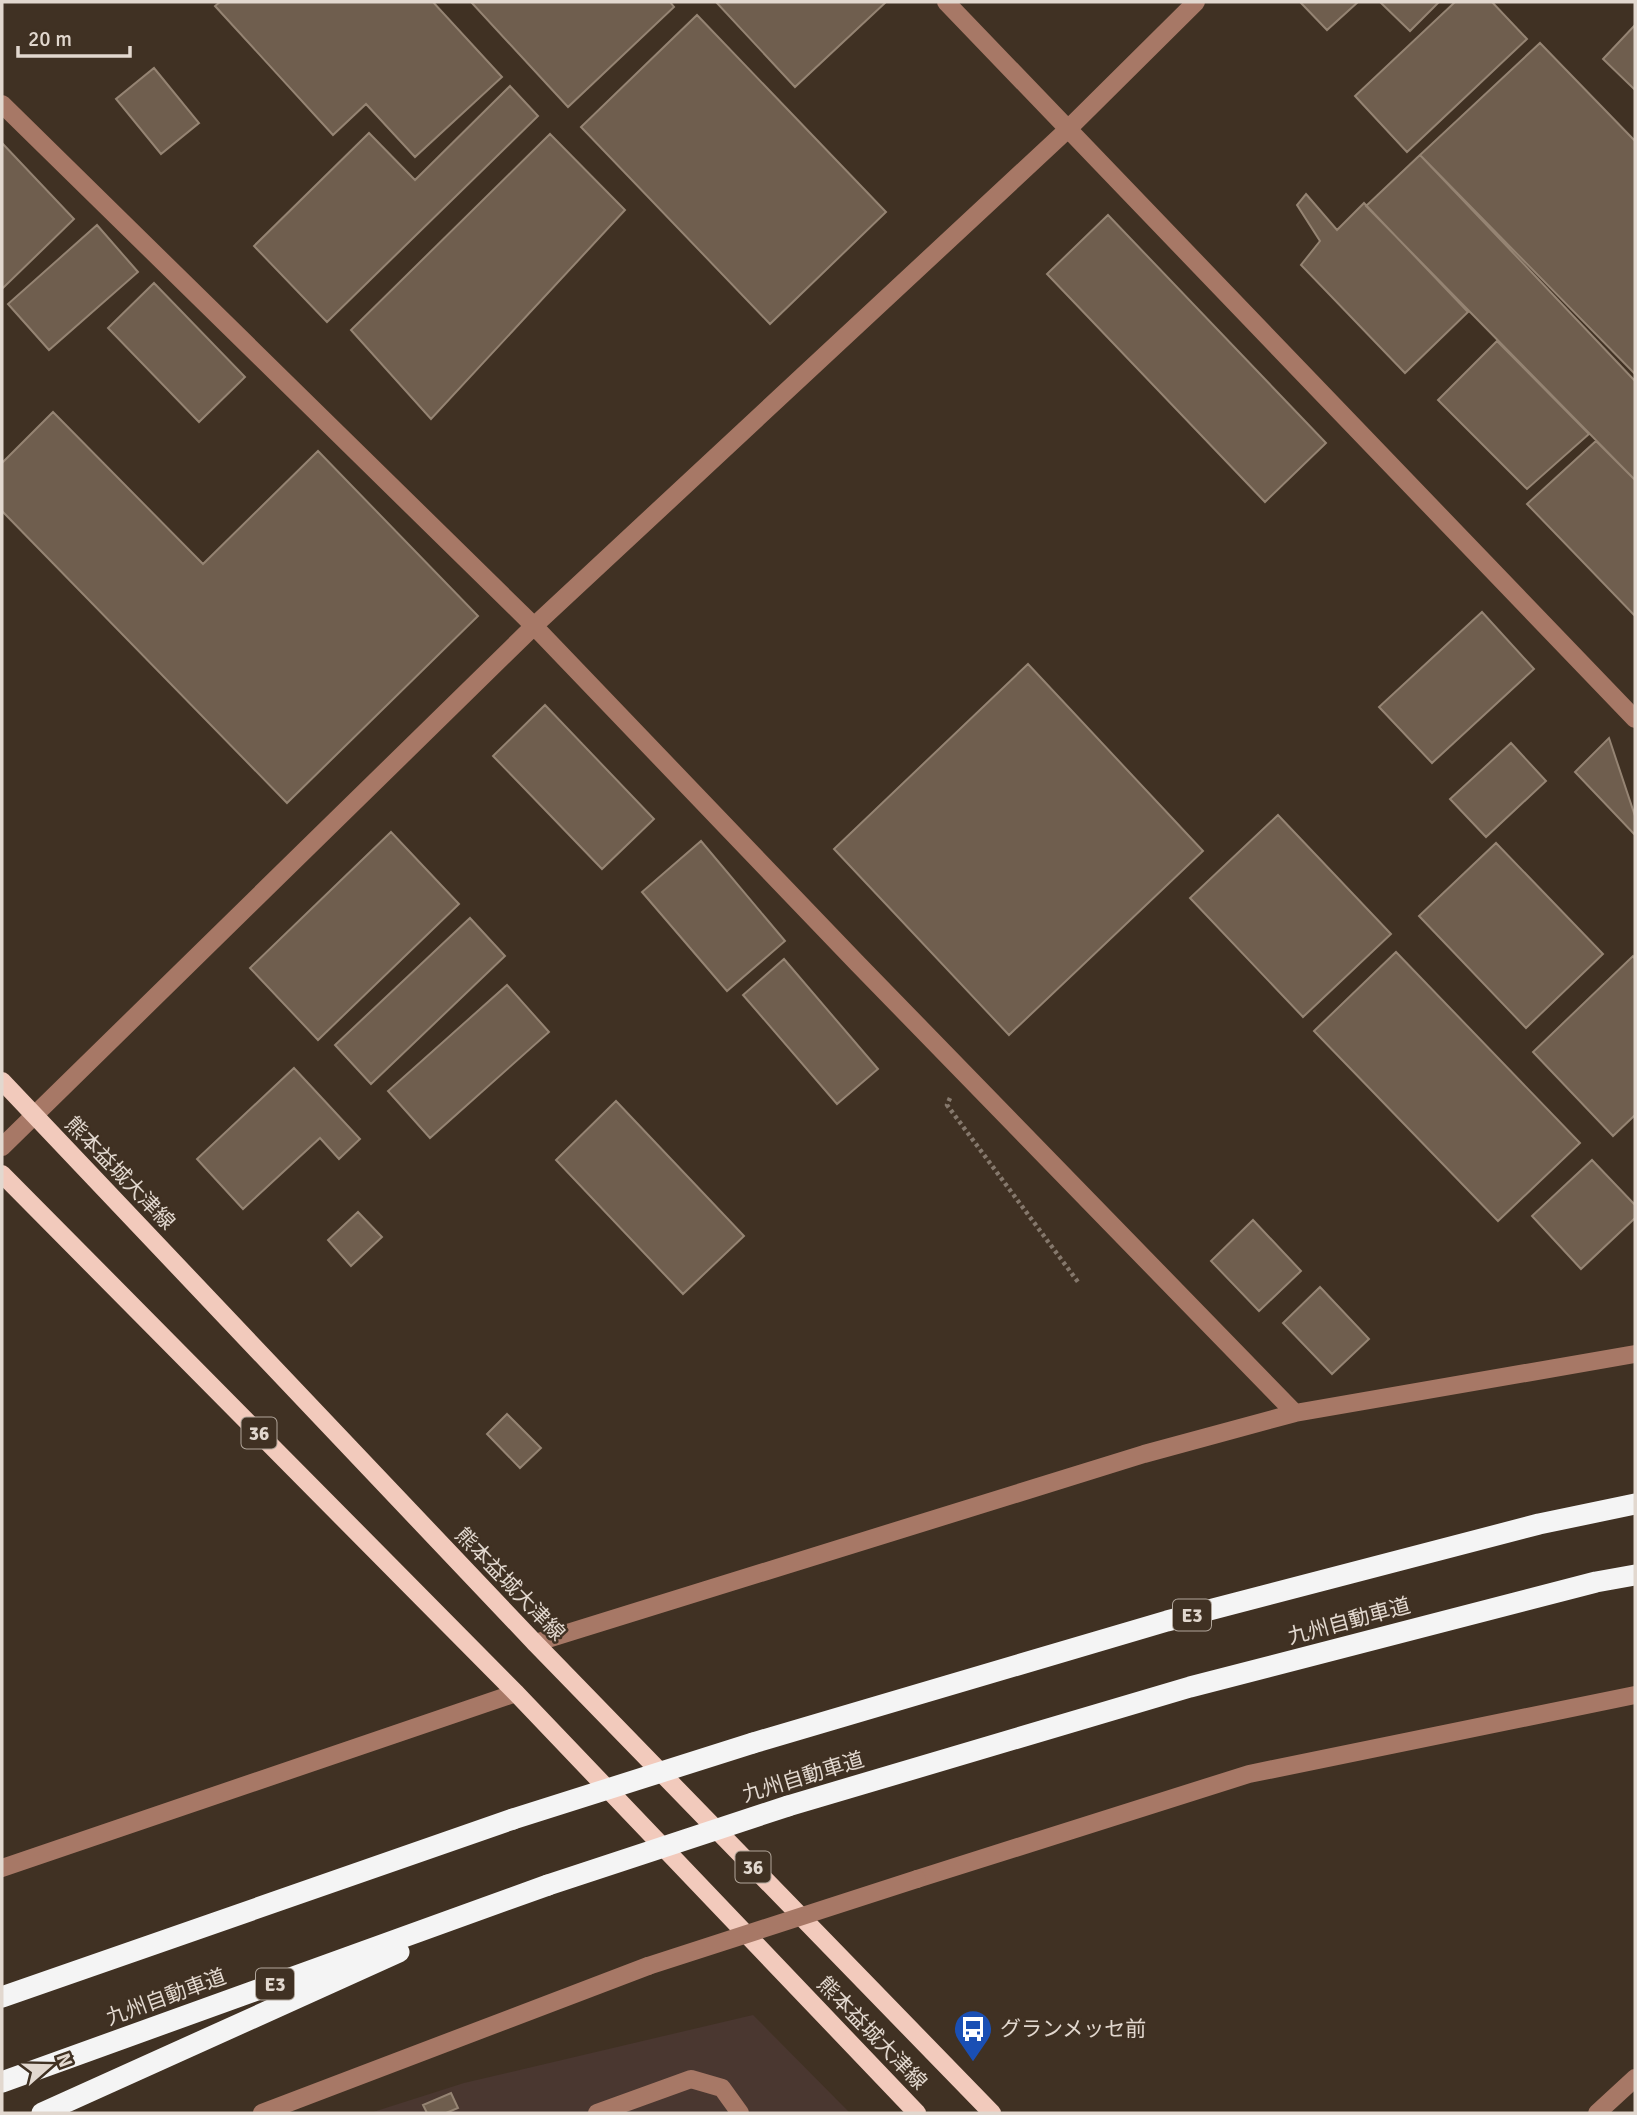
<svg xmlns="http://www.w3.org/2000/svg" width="1637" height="2115" font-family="Signika,'Noto Sans JP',sans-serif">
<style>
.commercial{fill:#4a3730}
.building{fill:#6f5e4e;stroke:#958473;stroke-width:2}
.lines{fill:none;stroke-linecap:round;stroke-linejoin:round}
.path{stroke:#85786c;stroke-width:4.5;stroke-dasharray:3.5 3.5;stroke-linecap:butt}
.minor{stroke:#a77866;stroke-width:18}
.major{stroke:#f2cabc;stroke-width:18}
.highway{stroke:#f4f4f4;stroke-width:21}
.minor-bridge{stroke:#a77866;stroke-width:18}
.highway-bridge{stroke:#f4f4f4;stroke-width:21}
.labels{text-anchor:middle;stroke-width:5;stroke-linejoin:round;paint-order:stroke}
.shield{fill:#403123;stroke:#b1a69b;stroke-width:2}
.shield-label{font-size:19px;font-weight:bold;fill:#e2d8cf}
.street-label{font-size:21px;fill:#e2d8cf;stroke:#403123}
.poi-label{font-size:21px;fill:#e2d8cf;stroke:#403123;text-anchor:start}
</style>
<rect width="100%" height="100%" fill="#403123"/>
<path class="commercial" d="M753,2015L850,2113H370L464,2083Z"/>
<path class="building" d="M220,2H433L502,77L415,157L366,104L333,135L215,6Z
M471,2H670L674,7L568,107Z
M716,2H886L795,87Z
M1300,2H1358L1327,30Z
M1380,2H1439L1410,31Z
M1455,2H1492L1527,39L1407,152L1355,96Z
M697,15L886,212L770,324L581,127Z
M1635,25V90L1603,59Z
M1540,43L1635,141V374L1420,155Z
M154,68L199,123L161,154L116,99Z
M510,86L538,116L327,322L254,246L369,133L415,180Z
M550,134L625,210L431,419L351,330Z
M2,143L74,219L2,289Z
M1420,155L1635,381V480L1366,206Z
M1306,194L1337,230L1364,203L1468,312L1405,373L1301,265L1320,241L1297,205Z
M1108,215L1326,443L1265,502L1047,274Z
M97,225L138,272L49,350L8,304Z
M154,283L245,377L199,422L108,328Z
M1497,341L1589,434L1527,489L1438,400Z
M53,412L203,564L318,451L478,616L287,803L2,511V463Z
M1596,441L1635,480V616L1527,504Z
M1482,612L1534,669L1432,763L1379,707Z
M1028,664L1203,851L1009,1035L834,849Z
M545,705L654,819L602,869L493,756Z
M1609,738L1635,816V835L1575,772Z
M1511,743L1546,781L1486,837L1450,799Z
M1278,815L1391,934L1303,1017L1190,898Z
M391,832L459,904L318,1040L250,968Z
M701,841L785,941L727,991L642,892Z
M1496,843L1603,954L1526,1028L1419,916Z
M470,918L505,956L371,1084L335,1045Z
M1396,952L1580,1143L1498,1221L1314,1031Z
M1633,956L1635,959V1115L1613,1136L1533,1052Z
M784,959L878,1069L837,1104L743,995Z
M507,985L549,1032L430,1138L388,1091Z
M294,1068L360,1139L339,1159L320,1138L243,1209L197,1159Z
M616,1101L744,1236L683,1294L556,1160Z
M1592,1160L1635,1205V1218L1581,1269L1532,1216Z
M358,1212L382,1237L351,1266L328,1240Z
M1253,1220L1301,1271L1259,1311L1211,1261Z
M1320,1287L1369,1339L1332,1374L1283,1323Z
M507,1414L541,1448L520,1468L487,1434Z
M451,2093L458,2108L446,2113H427L423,2105Z"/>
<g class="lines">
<path class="path" d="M950,1098L947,1105L1078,1282"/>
<path class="minor" d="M946,2L1635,719
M2,104L534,626L857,963L1295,1413
M2,1147L534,626L1067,130L1196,2
M535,1643L1144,1454L1295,1413L1635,1354
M2,1868L516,1693
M917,1879L1249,1774L1635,1695
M262,2113L648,1966
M597,2113L691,2079L722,2088L740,2113
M1597,2113L1635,2078"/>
<path class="major" d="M2,1081L535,1643L992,2113
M2,1174L516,1693L917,2113"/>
<path class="highway" d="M753,1743L1167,1621L1539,1524L1635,1504
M788,1806L1190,1687L1596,1582L1635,1575
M2,1997L513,1819
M2,2082L548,1885
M42,2113L399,1952"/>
<path class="minor-bridge" d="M648,1966L917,1879"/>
<path class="highway-bridge" d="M513,1819L753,1743
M548,1885L788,1806"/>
</g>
<defs>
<symbol id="bus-pin" viewBox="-11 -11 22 30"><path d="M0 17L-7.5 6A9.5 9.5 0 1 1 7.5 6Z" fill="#1a4fb4" stroke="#403123"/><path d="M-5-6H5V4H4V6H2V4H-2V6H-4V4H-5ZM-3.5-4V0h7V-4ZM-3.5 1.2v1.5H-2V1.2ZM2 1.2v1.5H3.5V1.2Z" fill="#fff"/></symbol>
</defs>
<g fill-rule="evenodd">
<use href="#bus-pin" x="951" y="2007" width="44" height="60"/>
</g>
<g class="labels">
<g class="shield">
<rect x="241.5" y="1417.5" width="35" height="31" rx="5"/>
<rect x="1173" y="1599.5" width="38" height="31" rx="5"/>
<rect x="735.5" y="1851.5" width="35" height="31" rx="5"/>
<rect x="256" y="1968.5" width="38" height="31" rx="5"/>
</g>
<g class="shield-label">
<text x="259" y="1440">36</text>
<text x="1192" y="1622">E3</text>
<text x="753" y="1874">36</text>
<text x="275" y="1991">E3</text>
</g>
<g class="street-label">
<text transform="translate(120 1173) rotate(46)" y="7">熊本益城大津線</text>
<text transform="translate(510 1584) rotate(46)" y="7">熊本益城大津線</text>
<text transform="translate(1349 1621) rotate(-15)" y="7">九州自動車道</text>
<text transform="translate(803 1777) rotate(-17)" y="7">九州自動車道</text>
<text transform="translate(166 1997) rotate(-20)" y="7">九州自動車道</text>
<text transform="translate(872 2033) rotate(46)" y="7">熊本益城大津線</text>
</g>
<g class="poi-label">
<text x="1000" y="2036">グランメッセ前</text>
</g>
</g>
<rect width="1637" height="2115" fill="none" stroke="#e2d8cf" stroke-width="7"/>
<g transform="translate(49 2066) rotate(70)" stroke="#403123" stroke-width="5" paint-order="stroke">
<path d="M0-5L12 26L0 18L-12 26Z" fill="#e2d8cf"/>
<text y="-10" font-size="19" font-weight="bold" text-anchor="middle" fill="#e2d8cf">N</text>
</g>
<path d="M18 46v10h112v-10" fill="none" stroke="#e2d8cf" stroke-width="3.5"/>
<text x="28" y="46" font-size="21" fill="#e2d8cf" stroke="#403123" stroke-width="5" paint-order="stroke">20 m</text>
</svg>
